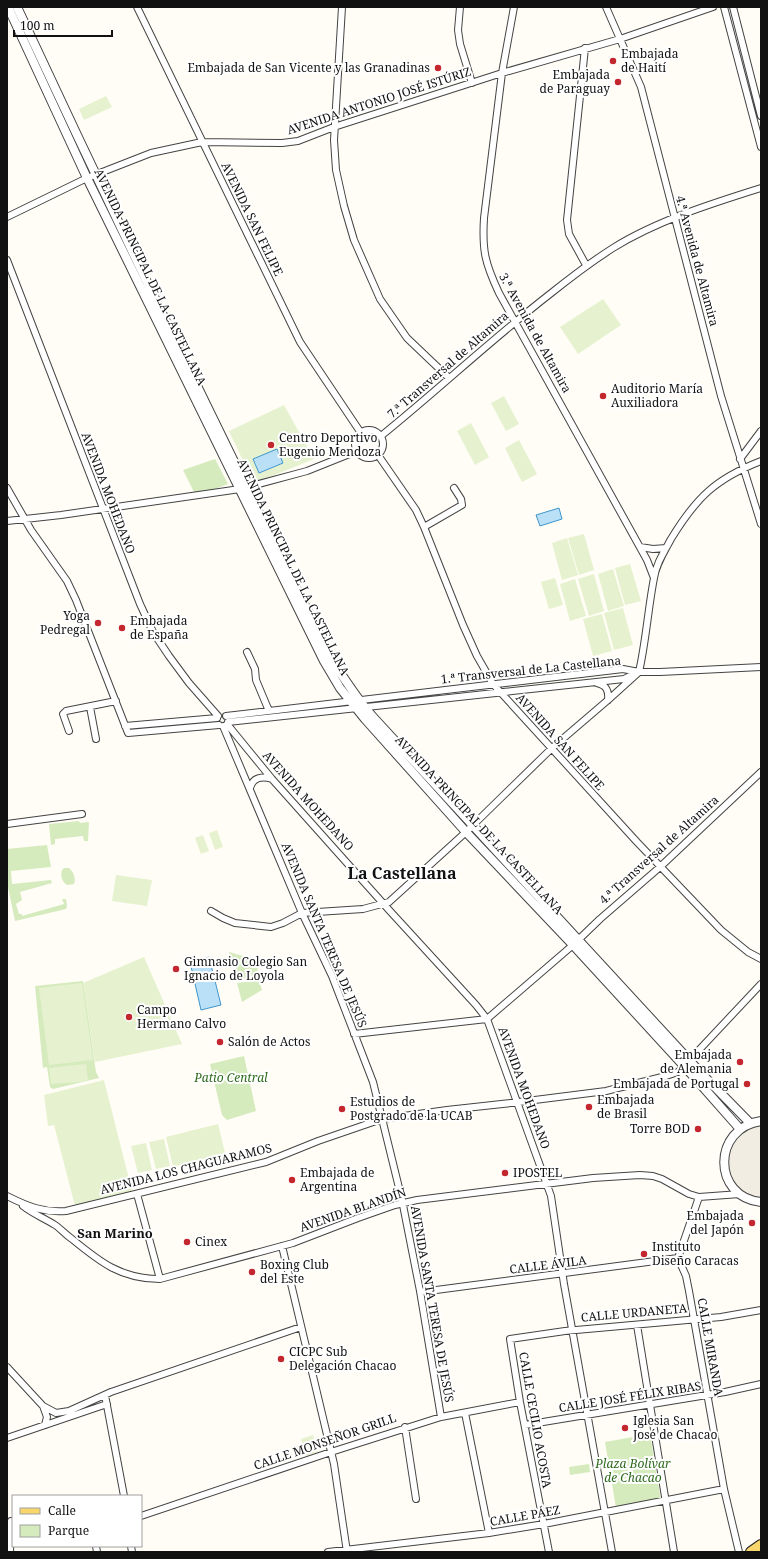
<svg xmlns="http://www.w3.org/2000/svg" width="768" height="1559" font-family="'Noto Serif',serif">
<style>
.green{fill:#d5ebbd}
.pitch{fill:#e6f2cf}
.plaza{fill:#f1ede2}
.water{fill:#b9e0f7;stroke:#3f96cf}
.lines{fill:none;stroke-linecap:round;stroke-linejoin:round}
.minor-casing{stroke:#444;stroke-width:8}
.tertiary-casing{stroke:#444;stroke-width:10}
.primary-casing{stroke:#222;stroke-width:12}
.minor{stroke:#fff;stroke-width:6}
.tertiary{stroke:#fff;stroke-width:8}
.primary{stroke:#f9d66b;stroke-width:10}
.poi-dot{fill:#c4262e;stroke:#fff;stroke-width:1.5}
.labels{text-anchor:middle;stroke-width:4;stroke-linejoin:round;paint-order:stroke}
.poi-label{font-size:12px;fill:#111;stroke:#fff;text-anchor:start}
.street-label{font-size:12px;fill:#111;stroke:#fff}
.park-label{font-size:12px;font-style:italic;fill:#2f6b1f;stroke:#fff}
.neighbourhood-label{font-size:13px;font-weight:bold;fill:#111;stroke:#fff}
.district-label{font-size:16px;font-weight:bold;fill:#111;stroke:#fff}
</style>
<rect width="100%" height="100%" fill="#fffdf5"/>
<path class="green" d="M215,459L228,484L196,496L183,470Z
M79,821L80,823L89,822L88,841H84L83,836L55,839V844L51,845L49,824Z
M47,845L51,867L11,871L12,884L51,880L52,883L20,892L22,900L16,904L19,914H22V916L64,904L62,899H66L67,906L66,909L15,921L7,882V849Z
M64,868H69C74,872 76,878 74,884L67,885C62,882 60,876 62,870Z
M229,952L257,960L258,977L236,980Z
M259,980L262,990L242,1002L237,983Z
M83,981L96,1072L99,1078L53,1089L50,1087L47,1067L43,1068L35,986Z
M244,1056L256,1111L227,1120L222,1115L210,1064Z
M650,1434L661,1501L616,1508L605,1442Z
M589,1464L590,1472L570,1475L569,1467Z"/>
<path class="pitch" d="M106,96L112,107L84,120L79,109Z
M603,299L621,325L578,354L560,327Z
M504,396L519,424L506,431L491,403Z
M284,405L314,459L272,476L253,482L229,431Z
M471,423L489,457L475,465L457,431Z
M519,440L537,474L522,482L505,448Z
M584,534L594,570L579,575L568,538Z
M567,538L578,575L562,580L552,543Z
M630,564L641,601L625,605L615,568Z
M613,569L624,606L608,611L598,574Z
M594,574L604,611L589,616L578,579Z
M555,578L563,605L549,609L541,582Z
M575,579L586,616L570,621L560,584Z
M623,608L633,645L614,650L604,613Z
M602,614L612,651L593,656L583,619Z
M217,830L223,847L215,850L209,833Z
M203,835L209,851L201,854L195,838Z
M116,875L152,880L147,906L112,901Z
M144,957L182,1044L95,1062L83,983Z
M82,983L93,1060L49,1065L39,988Z
M86,1064L88,1080L80,1082L51,1084L49,1068Z
M104,1080L132,1191L75,1206L54,1125L48,1126L44,1095Z
M218,1124L225,1153L173,1167L166,1137Z
M164,1139L170,1166L156,1169L149,1142Z
M146,1143L152,1170L138,1173L131,1146Z
M313,1435L318,1452L306,1456L301,1439Z"/>
<path class="plaza" d="M761,1121V1202L743,1196L726,1174L731,1138Z"/>
<path class="water" d="M277,449L283,463L259,473L253,459Z
M559,508L562,519L540,526L536,515Z
M209,957L221,1005L201,1010L190,962Z"/>
<g class="lines">
<defs>
<path id="minor" d="M137,7L300,342L361,433
M342,7L334,140L336,170L344,206L354,240L380,299L407,338L449,378
M460,7L458,30L460,44L472,83
M514,7L502,73L484,218C482,251 485,263 499,293L647,560L654,578
M606,7L641,87L721,396L761,524
M724,7L761,147
M733,7L761,116
M585,48L567,220L569,234L586,265
M7,217L87,178L151,153L202,142L282,143L298,141L334,127L502,73L620,39L713,7
M7,260L140,604L153,632L169,656L189,683L218,716
M355 444a14 14 0 1 1 28 0a14 14 0 1 1-28 0Z
M381,436C438,390 492,339 550,294C570,278 591,262 613,248C656,221 713,203 761,188
M378,455L416,510L424,527L463,625L477,656L493,684L637,842L721,930L748,952L761,959
M740,459L761,431
M7,488L31,530L67,581L76,600L128,733L219,725
M7,521L61,515L240,489L307,471L357,451
M424,527L462,505L461,499L454,488
M640,547L653,549L666,548
M247,652L255,669L256,680L269,711
M639,672C646,641 648,609 654,578C656,564 664,552 671,539C696,498 715,479 761,461
M597,683C606,685 609,690 608,700
M90,707L96,739
M226,716L623,669L639,672H660L761,667
M228,722L624,679L634,674
M227,724L272,779L389,910L476,1005L487,1019L551,1196L564,1284L612,1552
M125,726L217,718
M223,726L302,913L332,976L373,1082L402,1200L420,1291L441,1417
M69,731L63,714L66,711L116,701
M250,788C253,777 262,776 272,779
M7,824L82,814
M211,911L223,918L235,923L271,927L283,923L302,913L363,909L389,902L466,832L552,748L608,700L639,672
M354,1034L487,1019L573,945L600,919L660,867L761,772
M137,1194L160,1279
M7,1196C27,1206 43,1213 66,1211L266,1162L318,1141L382,1119L447,1110L511,1103L606,1091L666,1076L678,1072L684,1066L761,984
M699,1197L678,1258L686,1276L689,1291L724,1489L739,1552
M23,1206C33,1214 44,1218 55,1225C61,1229 66,1235 72,1239C100,1262 121,1279 160,1279L293,1243L358,1218L395,1205L417,1200L593,1178L640,1175L653,1176L662,1179L689,1194L699,1197L740,1194
M282,1246L334,1464L347,1552
M421,1292L678,1258
M637,1325L674,1552
M7,1367L43,1406L47,1417L45,1425
M105,1395L124,1496
M43,1406L56,1413L69,1411L111,1392L301,1327
M465,1413L489,1533
M525,1425L725,1392L761,1384
M405,1427L416,1499
M7,1438L107,1404
M141,1516L331,1452L441,1417L520,1402
M96,1546L97,1552
M131,1546L132,1552
M10,1552L11,1521
M328,1552L489,1533L544,1524L724,1489
M549,1552L520,1402L510,1339L565,1331L721,1317L761,1310"/>
<path id="tertiary" d="M8,7L87,178L324,661L340,688L365,719L466,832L573,945L695,1078L740,1129
M17,7C119,226 224,444 332,660C345,680 357,699 373,717L700,1072L750,1123
M761,1121C712,1128 712,1197 761,1202"/>
<path id="primary" d="M751,1552L761,1545"/>
</defs>
<use href="#minor" class="minor-casing"/>
<use href="#tertiary" class="tertiary-casing"/>
<use href="#primary" class="primary-casing"/>
<use href="#minor" class="minor"/>
<use href="#tertiary" class="tertiary"/>
<use href="#primary" class="primary"/>
</g>
<g class="poi-dot">
<circle cx="613" cy="61" r="4"/>
<circle cx="438" cy="68" r="4"/>
<circle cx="618" cy="82" r="4"/>
<circle cx="603" cy="396" r="4"/>
<circle cx="271" cy="445" r="4"/>
<circle cx="98" cy="623" r="4"/>
<circle cx="122" cy="628" r="4"/>
<circle cx="176" cy="969" r="4"/>
<circle cx="129" cy="1017" r="4"/>
<circle cx="220" cy="1042" r="4"/>
<circle cx="740" cy="1062" r="4"/>
<circle cx="747" cy="1084" r="4"/>
<circle cx="589" cy="1107" r="4"/>
<circle cx="342" cy="1109" r="4"/>
<circle cx="698" cy="1129" r="4"/>
<circle cx="505" cy="1173" r="4"/>
<circle cx="292" cy="1180" r="4"/>
<circle cx="752" cy="1223" r="4"/>
<circle cx="187" cy="1242" r="4"/>
<circle cx="644" cy="1254" r="4"/>
<circle cx="252" cy="1272" r="4"/>
<circle cx="281" cy="1359" r="4"/>
<circle cx="625" cy="1428" r="4"/>
</g>
<g class="labels">
<g class="poi-label">
<text x="621" y="58">Embajada<tspan x="621" dy="14">de Haití</tspan></text>
<text x="430" y="72" text-anchor="end">Embajada de San Vicente y las Granadinas</text>
<text x="610" y="79" text-anchor="end">Embajada<tspan x="610" dy="14">de Paraguay</tspan></text>
<text x="611" y="393">Auditorio María<tspan x="611" dy="14">Auxiliadora</tspan></text>
<text x="279" y="442">Centro Deportivo<tspan x="279" dy="14">Eugenio Mendoza</tspan></text>
<text x="90" y="620" text-anchor="end">Yoga<tspan x="90" dy="14">Pedregal</tspan></text>
<text x="130" y="625">Embajada<tspan x="130" dy="14">de España</tspan></text>
<text x="184" y="966">Gimnasio Colegio San<tspan x="184" dy="14">Ignacio de Loyola</tspan></text>
<text x="137" y="1014">Campo<tspan x="137" dy="14">Hermano Calvo</tspan></text>
<text x="228" y="1046">Salón de Actos</text>
<text x="732" y="1059" text-anchor="end">Embajada<tspan x="732" dy="14">de Alemania</tspan></text>
<text x="739" y="1088" text-anchor="end">Embajada de Portugal</text>
<text x="597" y="1104">Embajada<tspan x="597" dy="14">de Brasil</tspan></text>
<text x="350" y="1106">Estudios de<tspan x="350" dy="14">Postgrado de la UCAB</tspan></text>
<text x="690" y="1133" text-anchor="end">Torre BOD</text>
<text x="300" y="1177">Embajada de<tspan x="300" dy="14">Argentina</tspan></text>
<text x="513" y="1177">IPOSTEL</text>
<text x="744" y="1220" text-anchor="end">Embajada<tspan x="744" dy="14">del Japón</tspan></text>
<text x="195" y="1246">Cinex</text>
<text x="652" y="1251">Instituto<tspan x="652" dy="14">Diseño Caracas</tspan></text>
<text x="260" y="1269">Boxing Club<tspan x="260" dy="14">del Este</tspan></text>
<text x="289" y="1356">CICPC Sub<tspan x="289" dy="14">Delegación Chacao</tspan></text>
<text x="633" y="1425">Iglesia San<tspan x="633" dy="14">José de Chacao</tspan></text>
</g>
<g class="street-label">
<text transform="translate(379 101) rotate(-18)" y="4">AVENIDA ANTONIO JOSÉ ISTÚRIZ</text>
<text transform="translate(252 219) rotate(64)" y="4">AVENIDA SAN FELIPE</text>
<text transform="translate(697 261) rotate(75)" y="4">4.ª Avenida de Altamira</text>
<text transform="translate(150 277) rotate(64)" y="4">AVENIDA PRINCIPAL DE LA CASTELLANA</text>
<text transform="translate(535 333) rotate(61)" y="4">3.ª Avenida de Altamira</text>
<text transform="translate(448 365) rotate(-41)" y="4">7.ª Transversal de Altamira</text>
<text transform="translate(108 493) rotate(69)" y="4">AVENIDA MOHEDANO</text>
<text transform="translate(293 567) rotate(64)" y="4">AVENIDA PRINCIPAL DE LA CASTELLANA</text>
<text transform="translate(531 670) rotate(-6)" y="4">1.ª Transversal de La Castellana</text>
<text transform="translate(560 742) rotate(48)" y="4">AVENIDA SAN FELIPE</text>
<text transform="translate(308 801) rotate(48)" y="4">AVENIDA MOHEDANO</text>
<text transform="translate(479 825) rotate(47)" y="4">AVENIDA PRINCIPAL DE LA CASTELLANA</text>
<text transform="translate(659 850) rotate(-42)" y="4">4.ª Transversal de Altamira</text>
<text transform="translate(324 935) rotate(67)" y="4">AVENIDA SANTA TERESA DE JESÚS</text>
<text transform="translate(524 1088) rotate(70)" y="4">AVENIDA MOHEDANO</text>
<text transform="translate(186 1169) rotate(-14)" y="4">AVENIDA LOS CHAGUARAMOS</text>
<text transform="translate(353 1210) rotate(-19)" y="4">AVENIDA BLANDÍN</text>
<text transform="translate(548 1265) rotate(-7)" y="4">CALLE ÁVILA</text>
<text transform="translate(432 1304) rotate(80)" y="4">AVENIDA SANTA TERESA DE JESÚS</text>
<text transform="translate(634 1313) rotate(-5)" y="4">CALLE URDANETA</text>
<text transform="translate(710 1347) rotate(80)" y="4">CALLE MIRANDA</text>
<text transform="translate(630 1397) rotate(-9)" y="4">CALLE JOSÉ FÉLIX RIBAS</text>
<text transform="translate(535 1420) rotate(80)" y="4">CALLE CECILIO ACOSTA</text>
<text transform="translate(325 1442) rotate(-19)" y="4">CALLE MONSEÑOR GRILL</text>
<text transform="translate(525 1516) rotate(-10)" y="4">CALLE PÁEZ</text>
</g>
<g class="park-label">
<text x="231" y="1082">Patio Central</text>
<text x="633" y="1468">Plaza Bolívar<tspan x="633" dy="14">de Chacao</tspan></text>
</g>
<g class="neighbourhood-label">
<text x="115" y="1238">San Marino</text>
</g>
<g class="district-label">
<text x="402" y="879">La Castellana</text>
</g>
</g>
<rect width="768" height="1559" fill="none" stroke="#111111" stroke-width="16"/>
<rect x="12" y="1495" width="130" height="52" fill="#ffffff" stroke="#a0a0a0"/>
<rect x="20" y="1508" width="20" height="6" fill="#f9d66b" stroke="#a0a0a0"/>
<text x="48" y="1515" font-size="12" fill="#111111">Calle</text>
<rect x="20" y="1525" width="20" height="12" fill="#d5ebbd" stroke="#a0a0a0"/>
<text x="48" y="1535" font-size="12" fill="#111111">Parque</text>
<path d="M14 30v6h98v-6" fill="none" stroke="#111111" stroke-width="2"/>
<text x="20" y="30" font-size="12" fill="#111111" stroke="#ffffff" stroke-width="3" paint-order="stroke">100 m</text>
</svg>
